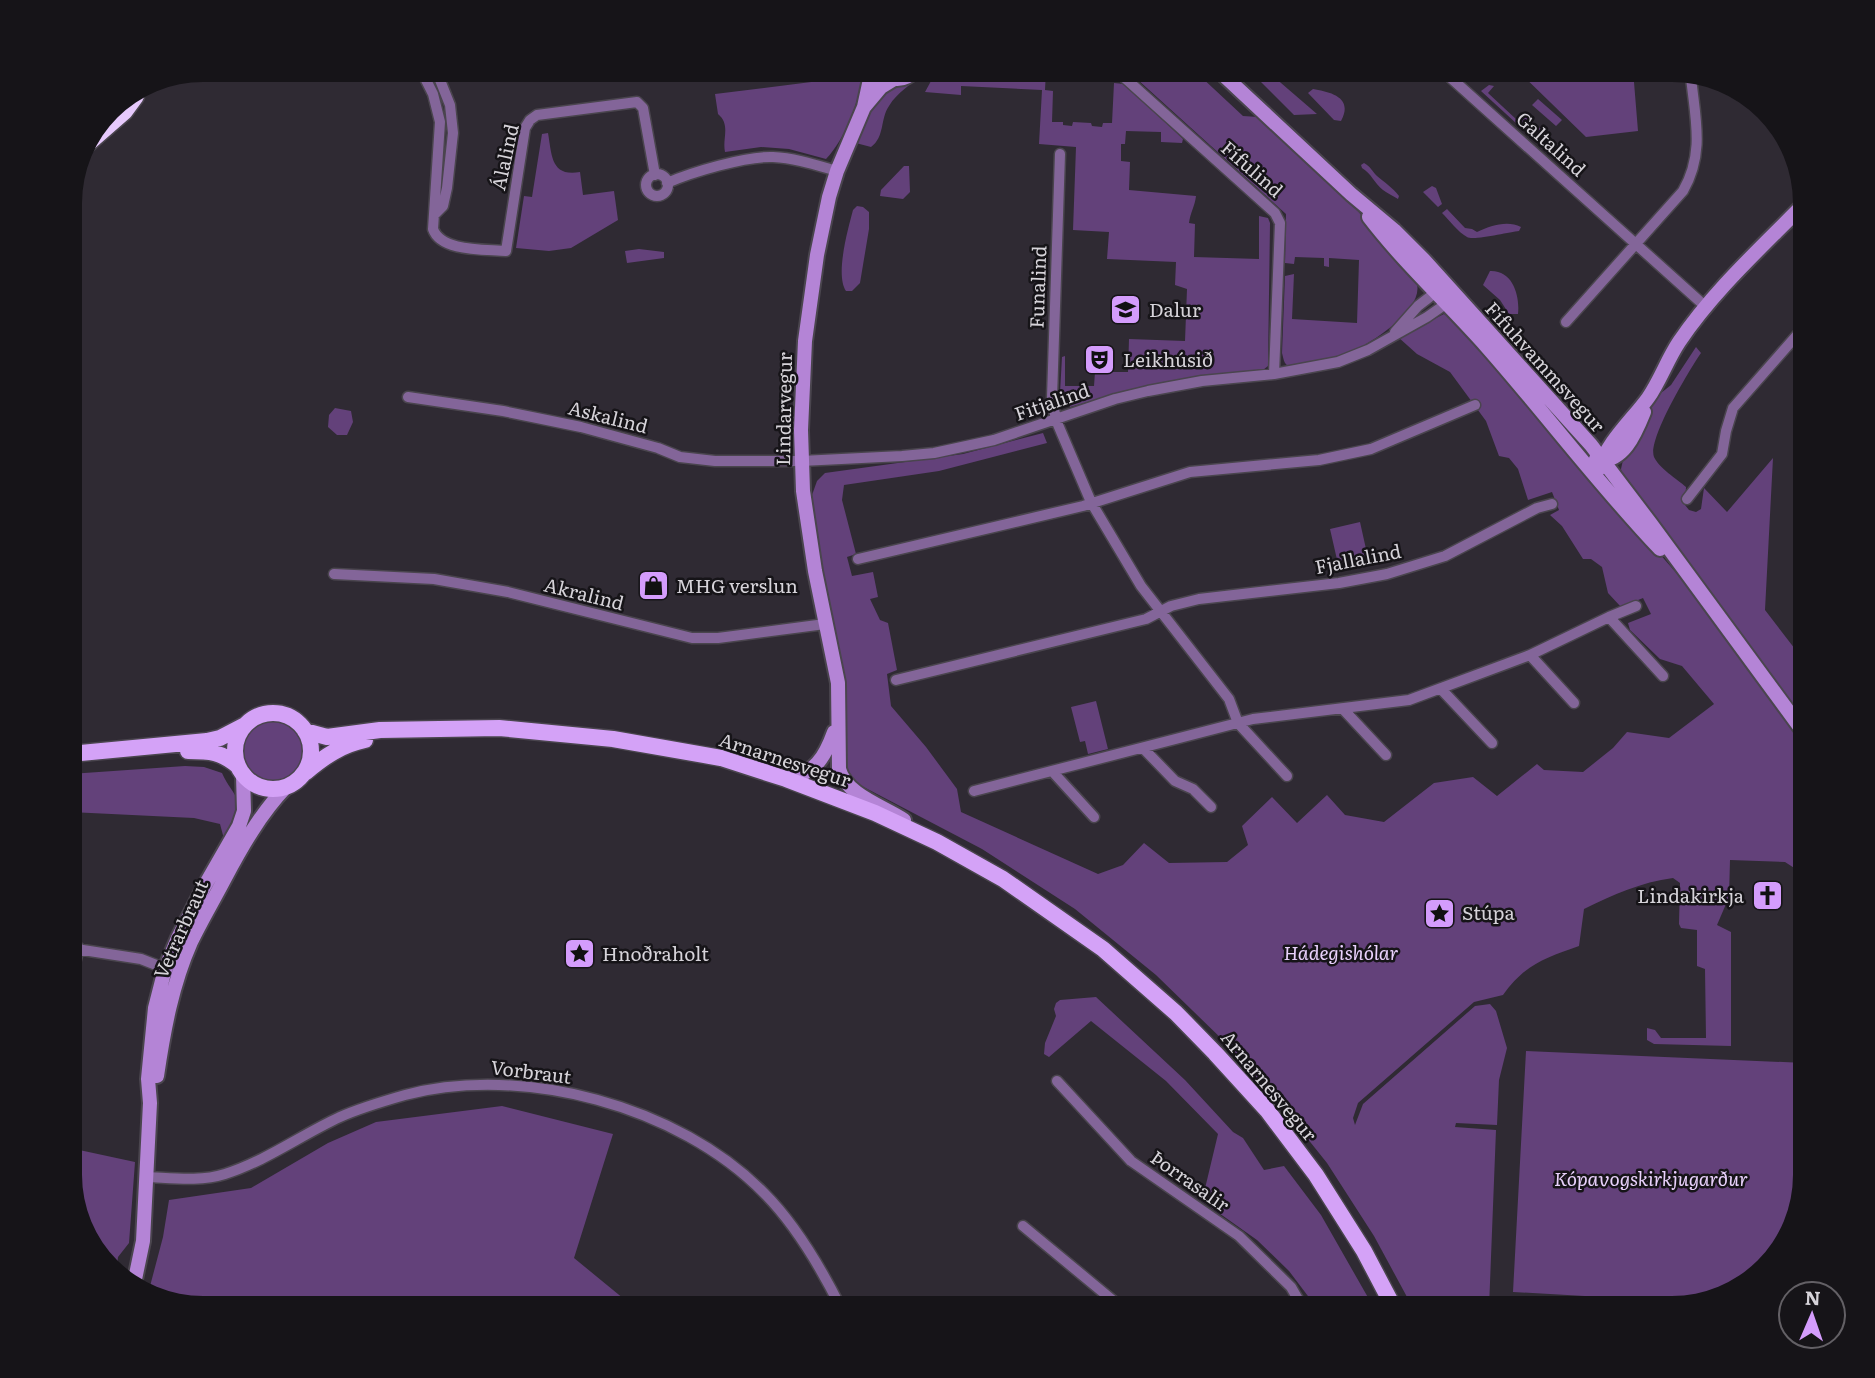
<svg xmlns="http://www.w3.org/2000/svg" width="1875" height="1378" font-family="Literata,serif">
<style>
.green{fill:#63417a}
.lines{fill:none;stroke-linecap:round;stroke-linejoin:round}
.street-casing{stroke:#4a454e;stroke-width:13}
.secondary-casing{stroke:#4a454e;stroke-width:18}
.primary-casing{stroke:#4a454e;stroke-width:19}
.highway-casing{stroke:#4a454e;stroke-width:21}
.street{stroke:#836599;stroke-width:10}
.secondary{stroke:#b484d6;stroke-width:14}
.primary{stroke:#d4a2f7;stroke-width:16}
.highway{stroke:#e6c9fc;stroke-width:18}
.labels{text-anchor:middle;stroke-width:5;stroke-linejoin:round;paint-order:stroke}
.street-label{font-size:19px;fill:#d6d3d9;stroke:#161418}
.poi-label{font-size:19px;fill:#d6d3d9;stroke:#161418;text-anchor:start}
.park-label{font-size:19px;font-style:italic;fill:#ead2fd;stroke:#161418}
</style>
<rect width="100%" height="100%" fill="#2f2a33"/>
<path class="green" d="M845,70H863C861,97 845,140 826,159L789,149L761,147L725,152C722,138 731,125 718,114L715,94L843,78L846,80Z
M937,70H1046L1045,90L1053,91L1052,122H1063V125L1072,126L1073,122L1091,123L1092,126L1102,127L1103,123H1112L1114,83L1124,84L1183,139L1182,143L1161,142V132L1126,131L1125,144H1121V161L1130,162L1129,190L1196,196C1195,206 1190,213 1189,223L1195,224L1194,257L1259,259V216L1268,218L1270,223L1268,366L1263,370L1190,378L1141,387L1070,407L1068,400L1060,393L1062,357L1065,356V386H1094L1095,372H1128L1129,339L1185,341L1187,289L1175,285L1176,262L1107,259L1109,232L1073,230L1076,147L1039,144L1042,90L961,86V95L925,92Z
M1127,70H1198L1199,75L1243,116L1258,117C1290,147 1327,176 1356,209C1368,222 1378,237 1390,251C1398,260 1414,271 1417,284C1423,310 1373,341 1354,351C1335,360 1313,364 1292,368C1284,365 1284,361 1282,353L1285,276L1294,274L1292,319L1357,323L1359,260L1329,258V267L1324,266V258L1295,257L1294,264L1285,263L1286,214Z
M1256,70H1266L1317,114L1294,115L1255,76Z
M1517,70H1633L1638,131L1586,137Z
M922,73C912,85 897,92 889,106C880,119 885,137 871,147L852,142C861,124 869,100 887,91C901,83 907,85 922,73Z
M1489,85L1494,86L1488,93L1517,120L1523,114L1548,135L1542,142L1564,162L1570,156L1574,159L1566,169L1481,91Z
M1313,89C1330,92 1354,97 1341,121L1334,120L1308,93Z
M1538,99L1562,120L1556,126L1532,105Z
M548,133C552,156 551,177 580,172L583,195L614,191L618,220L571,248L549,251L516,248L524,196L532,197L542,134Z
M1364,163C1371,167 1372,171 1377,176C1384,182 1393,188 1399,196L1398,199C1393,196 1387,193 1383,190C1375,184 1371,173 1362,168L1361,165Z
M904,166H909L910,192L903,199L880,196L881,190Z
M1432,186L1436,188L1442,204L1438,207L1423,192Z
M857,206L863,207L869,212V229L860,283L852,291H846C835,275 848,229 853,210Z
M1447,209L1465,228L1472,229L1477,232C1490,226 1507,220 1521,227L1519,231C1509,232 1473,241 1467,237C1458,232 1449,220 1442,213Z
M639,249L664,252V258L627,263L625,251Z
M1490,271C1513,270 1520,296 1518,314H1509L1500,300L1483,285Z
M1444,314L1457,321L1685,583L1805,745V875L1785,862L1730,860L1729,897L1717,925L1731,932V1046L1654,1044L1647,1040V1028L1655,1030L1661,1038H1706L1705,969L1697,966V930L1681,928L1679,924L1680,883L1673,878C1641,882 1613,895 1584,909L1579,946C1545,958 1524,965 1503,995L1474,1002L1358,1103L1353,1118L1355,1125L1363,1104L1475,1006L1490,1004L1496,1011L1507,1048L1499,1080L1497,1125L1456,1123L1455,1127L1496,1130L1489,1308H1413L1374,1236L1327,1163L1279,1103L1229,1046L1156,975L1075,909L982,849L856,783L845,765L812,495L817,481L825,473L963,454L1043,433L1047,443L939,471L844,485L842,500L856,554L847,557L852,576L873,572L878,597L870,599L880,620L888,623L897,670L887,674L891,706L926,747L957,789L961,812L1098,874L1123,865L1144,843L1169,863L1227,862L1248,845L1242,826L1272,797L1297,823L1327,795L1345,815L1384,822L1434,783L1473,777L1497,796L1537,764L1544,770L1583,772L1613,748L1627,732L1669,738L1714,704L1682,666L1660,659L1630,630L1628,623L1651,614L1643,598L1621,607L1608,593L1602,567L1591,559H1583L1562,526L1550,515L1559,510L1552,492L1528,500L1518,469L1509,458L1499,456L1486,421L1450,372L1417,354L1398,337Z
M1696,347L1701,353C1690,369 1647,440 1654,457C1659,468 1677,479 1686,487L1685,505L1689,510L1696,512L1701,509L1704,488L1727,512L1773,458L1765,610L1805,662V723L1623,480L1621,469L1623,460L1639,435L1656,397L1671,385Z
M335,408L351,411L353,422L347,435H337L328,427L329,415Z
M1360,522L1368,558L1338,564L1330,529Z
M1096,701L1108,749L1088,754L1085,741L1080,742L1071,707Z
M243 751a30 30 0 1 1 60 0a30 30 0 1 1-60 0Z
M185,766L204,767L222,773C227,785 235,792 239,804L224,839L220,824L194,818L70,812V774Z
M1096,997L1185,1080L1233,1132L1243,1138L1264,1170L1284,1166L1321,1215L1374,1308H1317L1289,1271L1257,1240L1202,1201L1218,1134L1166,1081L1091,1021L1049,1057L1044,1054L1045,1043L1056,1016L1054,1009L1056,1003L1060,1000Z
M1526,1051L1805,1063L1802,1184L1778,1255L1731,1294L1698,1302L1674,1301L1668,1305L1622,1303L1619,1298L1513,1292Z
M502,1106L613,1134L574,1258L635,1308H203L149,1290L163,1237L169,1200L251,1188L328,1143L376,1122Z
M70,1148L135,1162L129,1243L118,1257L116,1273L88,1241L70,1183Z"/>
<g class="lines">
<defs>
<path id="street" d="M421,70L433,94L440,122L433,229C441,252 485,249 506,251L525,128L530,120L537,115L637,102L643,108L655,175
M573,70L574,75
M1116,70L1275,213L1280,223L1274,374
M1442,70L1706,307
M1060,154L1052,398L1056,420L1091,502L1141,586L1229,699L1238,723L1287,776
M646 185a11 11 0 1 1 22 0a11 11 0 1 1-22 0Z
M667,183C692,172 746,156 773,157C795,158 816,165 837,171
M434,215L443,206L447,188L453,133L450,105L436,70
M1566,322L1683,191C1705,153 1695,118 1691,77
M1395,332L1418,306L1440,289
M408,397L503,411L581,427L658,448L680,457L715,461H801L902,456L934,453L994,440L1115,399L1148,391L1202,381L1274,374L1338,362L1368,350L1427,317L1450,301
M1687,499L1722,454L1726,431L1733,408L1805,326
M858,559L1083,506L1190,472L1319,460L1371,449L1475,405
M334,574L434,579L508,592L692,638H718L825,624
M1609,617L1663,676
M1530,655L1574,703
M896,680L1146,619L1171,606L1199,599L1339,583L1387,574L1445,556L1537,508L1552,504
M1441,689L1492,743
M1343,709L1386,755
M1143,748L1175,781L1193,789L1211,807
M1052,771L1094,817
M974,791L1253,719L1409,700L1530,655L1609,617L1636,606
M70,948L141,959L179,974
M70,982L79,948
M1057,1081L1131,1161L1239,1236L1291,1287L1303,1308
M146,1177C172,1178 200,1182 225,1174C266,1161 301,1135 340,1117C360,1108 384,1101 405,1095C523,1064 679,1106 764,1193C796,1225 821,1268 841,1308
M1023,1226L1122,1308"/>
<path id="secondary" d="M872,70L864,107L837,171L829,197L817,255L805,341L801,430L803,491L815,571L838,683L839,769C846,795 883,806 904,820
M879,70C891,82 904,82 916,70
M1218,70L1351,194L1394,230L1424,260L1591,445L1651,524L1805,734
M865,106L881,87L894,79
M1369,217C1405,264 1448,303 1487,347C1546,414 1599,485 1660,549
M1596,459C1623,465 1636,432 1644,412
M1600,468C1606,443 1632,420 1648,398C1660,381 1667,360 1679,342C1714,290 1762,247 1805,203
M786,779C815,774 825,757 834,732
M157,1076C164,1029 172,985 191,942C201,921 213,901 224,880C241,848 260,814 286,787
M134,1284L143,1241L150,1103L148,1079L155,1008L165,969L178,938L204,887L239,826L244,811L243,775"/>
<path id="primary" d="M235 751a38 38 0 1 1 76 0a38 38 0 1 1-76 0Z
M305,731L327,737L380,730L499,728L613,739L721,758L786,779L875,813L937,842L1003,879L1103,949L1176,1013L1215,1053L1267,1110L1316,1175L1364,1251L1394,1308
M188,751C211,751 221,752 238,766
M70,754L207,741L220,738L245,725
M306,772C324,757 341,745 365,740"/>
<path id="highway" d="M85,145L124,111L135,96"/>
</defs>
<use href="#street" class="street-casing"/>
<use href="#secondary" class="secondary-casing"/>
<use href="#primary" class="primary-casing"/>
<use href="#highway" class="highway-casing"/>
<use href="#street" class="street"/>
<use href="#secondary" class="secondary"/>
<use href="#primary" class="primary"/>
<use href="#highway" class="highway"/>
</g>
<defs>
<symbol id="school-square" viewBox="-11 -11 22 22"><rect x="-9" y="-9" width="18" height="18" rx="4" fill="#d49cfc" stroke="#161418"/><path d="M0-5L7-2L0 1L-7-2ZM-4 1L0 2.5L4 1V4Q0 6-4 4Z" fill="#111"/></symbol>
<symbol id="theatre-square" viewBox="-11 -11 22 22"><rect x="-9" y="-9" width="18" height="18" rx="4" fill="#d49cfc" stroke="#161418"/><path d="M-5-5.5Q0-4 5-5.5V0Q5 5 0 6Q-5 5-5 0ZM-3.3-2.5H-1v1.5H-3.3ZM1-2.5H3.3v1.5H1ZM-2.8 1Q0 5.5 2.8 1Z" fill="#111"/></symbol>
<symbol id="shop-square" viewBox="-11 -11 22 22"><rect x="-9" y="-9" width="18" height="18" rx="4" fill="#d49cfc" stroke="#161418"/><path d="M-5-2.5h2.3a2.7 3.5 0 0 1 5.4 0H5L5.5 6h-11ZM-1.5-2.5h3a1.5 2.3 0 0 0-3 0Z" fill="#111"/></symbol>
<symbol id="church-square" viewBox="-11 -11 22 22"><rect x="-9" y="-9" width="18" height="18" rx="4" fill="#d49cfc" stroke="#161418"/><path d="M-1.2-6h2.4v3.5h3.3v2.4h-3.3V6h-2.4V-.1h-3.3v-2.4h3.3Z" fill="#111"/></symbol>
<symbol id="sight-square" viewBox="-11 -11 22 22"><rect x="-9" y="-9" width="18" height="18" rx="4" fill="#d49cfc" stroke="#161418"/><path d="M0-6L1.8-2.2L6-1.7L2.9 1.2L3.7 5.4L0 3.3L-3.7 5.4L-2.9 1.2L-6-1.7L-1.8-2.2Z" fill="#111"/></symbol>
</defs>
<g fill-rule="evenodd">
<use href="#school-square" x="1108" y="292" width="35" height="35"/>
<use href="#theatre-square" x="1082" y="342" width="35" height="35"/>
<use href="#shop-square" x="636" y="568" width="35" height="35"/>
<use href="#church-square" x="1750" y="878" width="35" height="35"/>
<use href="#sight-square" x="1422" y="896" width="35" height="35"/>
<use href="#sight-square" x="562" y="936" width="35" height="35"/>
</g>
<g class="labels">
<g class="street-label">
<text transform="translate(1551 144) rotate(42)" y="7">Galtalind</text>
<text transform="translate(505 157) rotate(-78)" y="7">Álalind</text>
<text transform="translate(1252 169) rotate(41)" y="7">Fífulind</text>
<text transform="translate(1038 287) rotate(-88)" y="7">Funalind</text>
<text transform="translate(1545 367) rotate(48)" y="7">Fífuhvammsvegur</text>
<text transform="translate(1052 402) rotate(-19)" y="7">Fitjalind</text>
<text transform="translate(784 409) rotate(-89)" y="7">Lindarvegur</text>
<text transform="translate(608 417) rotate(14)" y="7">Askalind</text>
<text transform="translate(1358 559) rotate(-11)" y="7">Fjallalind</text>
<text transform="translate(584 594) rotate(14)" y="7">Akralind</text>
<text transform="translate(785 760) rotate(18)" y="7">Arnarnesvegur</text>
<text transform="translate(181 929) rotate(-66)" y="7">Vetrarbraut</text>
<text transform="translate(531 1072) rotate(7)" y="7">Vorbraut</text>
<text transform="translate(1269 1086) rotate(50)" y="7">Arnarnesvegur</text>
<text transform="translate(1190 1181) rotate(35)" y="7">Þorrasalir</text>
</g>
<g class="poi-label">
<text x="1149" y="317">Dalur</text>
<text x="1123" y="367">Leikhúsið</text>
<text x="676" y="593">MHG verslun</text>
<text x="1744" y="903" text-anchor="end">Lindakirkja</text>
<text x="1462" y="920">Stúpa</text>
<text x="602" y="961">Hnoðraholt</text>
</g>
<g class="park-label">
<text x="1341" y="960">Hádegishólar</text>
<text x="1651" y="1186">Kópavogskirkjugarður</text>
</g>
</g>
<path d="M0 0H1875V1378H0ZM203 82H1672A121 121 0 0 1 1793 203V1175A121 121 0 0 1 1672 1296H203A121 121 0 0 1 82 1175V203A121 121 0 0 1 203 82Z" fill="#161418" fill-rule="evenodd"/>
<g transform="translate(1812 1315) rotate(2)"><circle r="33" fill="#161418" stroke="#636065" stroke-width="2"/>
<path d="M0-5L12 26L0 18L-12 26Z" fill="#d49cfc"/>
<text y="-10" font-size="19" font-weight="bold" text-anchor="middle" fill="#d6d3d9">N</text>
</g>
</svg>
